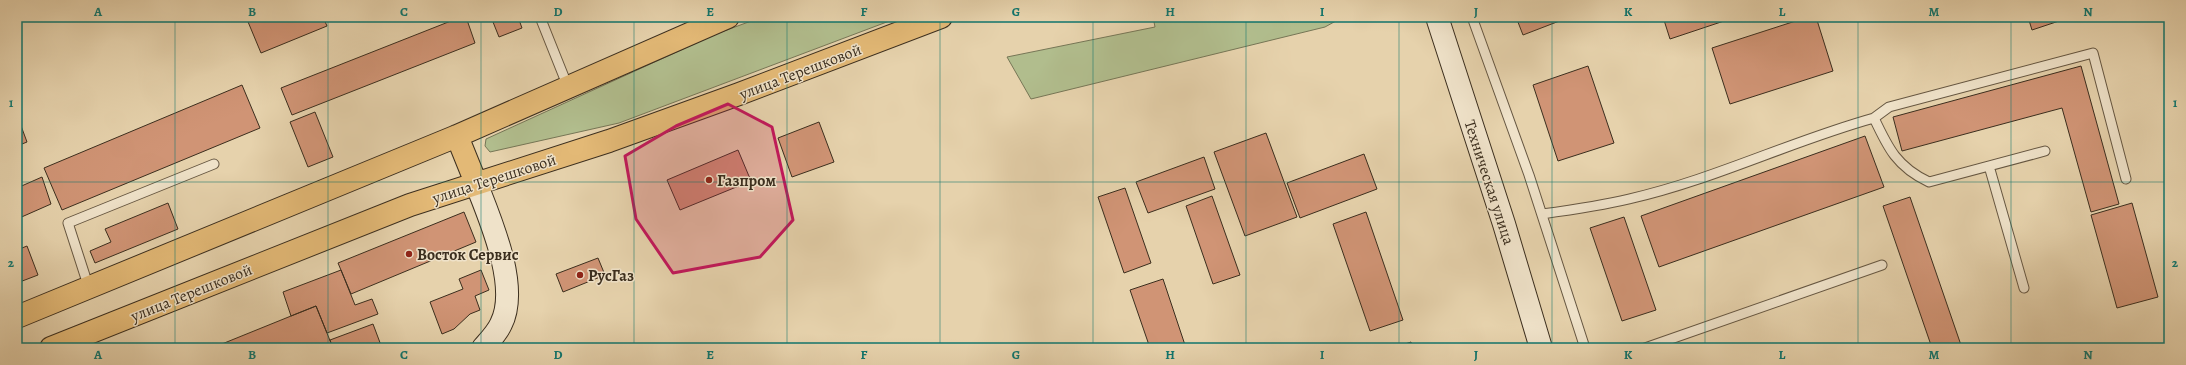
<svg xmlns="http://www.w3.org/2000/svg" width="2186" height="365" font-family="Alegreya,serif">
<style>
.green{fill:#b1bd8d;stroke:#767656}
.building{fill:#d09475;stroke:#3b2e1e}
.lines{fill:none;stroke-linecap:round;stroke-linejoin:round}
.lane-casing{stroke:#665742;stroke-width:11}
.secondary-casing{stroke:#3b2e1e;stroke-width:24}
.primary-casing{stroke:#3b2e1e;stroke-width:24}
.lane{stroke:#efe2c9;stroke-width:9}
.secondary{stroke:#efe2c9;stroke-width:22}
.primary{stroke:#e3b976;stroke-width:22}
.marked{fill:#c2185b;fill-opacity:0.2;stroke:#c2185b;stroke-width:3;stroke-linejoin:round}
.grid{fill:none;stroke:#0f766e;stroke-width:1;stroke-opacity:0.55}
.poi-dot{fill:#8f2418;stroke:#efe2c9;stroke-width:1.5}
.labels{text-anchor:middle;stroke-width:3;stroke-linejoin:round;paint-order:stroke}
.street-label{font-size:16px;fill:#3b2e1e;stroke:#efe2c9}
.poi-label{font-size:16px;font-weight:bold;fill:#3b2e1e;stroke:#efe2c9;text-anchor:start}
.neatline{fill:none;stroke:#0f766e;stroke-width:1.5}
.grid-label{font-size:13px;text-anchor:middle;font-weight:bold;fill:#0f766e}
</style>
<rect width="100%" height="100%" fill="#e6d2ac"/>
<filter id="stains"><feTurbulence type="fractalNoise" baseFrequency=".005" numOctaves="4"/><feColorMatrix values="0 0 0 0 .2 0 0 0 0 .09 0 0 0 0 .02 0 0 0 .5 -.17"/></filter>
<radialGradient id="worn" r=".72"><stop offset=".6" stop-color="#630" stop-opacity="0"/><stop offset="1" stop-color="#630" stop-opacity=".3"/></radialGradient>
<path class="green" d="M762,17H900L619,123L490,152L485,146L486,139L716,34Z
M1153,17H1343L1325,27L1031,99L1007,57L1155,27Z"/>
<path class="building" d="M246,17H323L327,26L261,53Z
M461,17H466L475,43L292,115L281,88Z
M491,17H518L522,28L499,37Z
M1516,17H1560L1562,20L1523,35Z
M1663,17H1722L1724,21L1670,39Z
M1808,17H1816L1833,71L1730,104L1712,48Z
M2028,17H2071L2032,30Z
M1588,66L1614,143L1558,161L1533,85Z
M2081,66L2119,204L2091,212L2062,108L1902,151L1893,117Z
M242,85L260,128L62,210L44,168Z
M315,112L333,157L308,167L290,122Z
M17,115L27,142L17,146Z
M819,122L834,162L792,177L778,138Z
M1266,133L1297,217L1245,236L1214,152Z
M1865,136L1884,187L1659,267L1641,216Z
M738,150L751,181L680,210L667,180Z
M1364,154L1377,189L1300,218L1287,183Z
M1204,157L1215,189L1148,213L1136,182Z
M42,177L51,204L17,219V188Z
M1125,188L1151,263L1124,273L1098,197Z
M1212,196L1240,275L1213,284L1186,206Z
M1910,197L1962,348H1932L1883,206Z
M168,203L178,229L95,263L90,251L111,242L105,229Z
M2132,203L2158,297L2117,308L2091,215Z
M464,212L476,242L351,294L338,263Z
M1366,212L1403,320L1370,331L1333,224Z
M1624,217L1656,310L1622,321L1590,228Z
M27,246L38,275L17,283V250Z
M598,258L605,275L563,292L556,274Z
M341,270L355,305L372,299L378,314L327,333L316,306L291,316L283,292Z
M481,270L489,290L475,296L480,310L470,314L454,329L442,334L430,302L463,289L459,279Z
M1163,279L1186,348H1150L1130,290Z
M316,306L333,348H212L291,316Z
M373,324L382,348H333L330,340Z
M1411,342L1413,348H1393Z"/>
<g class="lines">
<defs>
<path id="lane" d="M540,17L568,87
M1472,17L1529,175L1585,348
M1874,118L1889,107L2093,53L2126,179
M1989,166L2024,288
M1542,214C1571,210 1600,206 1629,199C1713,180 1791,141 1874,118C1888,148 1897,167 1929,182L2045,151
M89,288L68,223L214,164
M1645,348L1882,265"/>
<path id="secondary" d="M1437,17L1504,224L1541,348
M476,183C490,219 520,287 501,324C497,333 489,341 483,348"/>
<path id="primary" d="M457,136L476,183
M17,317L457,136L728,17
M51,348L410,205L609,141L739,94L941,17"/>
</defs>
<use href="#lane" class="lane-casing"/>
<use href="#secondary" class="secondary-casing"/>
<use href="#primary" class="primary-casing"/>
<use href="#lane" class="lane"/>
<use href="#secondary" class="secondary"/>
<use href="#primary" class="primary"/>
</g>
<path class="marked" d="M728,104L772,127L793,220L760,257L673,273L636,219L625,156L676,126Z"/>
<path class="grid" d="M175,17V348M328,17V348M481,17V348M634,17V348M787,17V348M940,17V348M1093,17V348M1246,17V348M1399,17V348M1552,17V348M1705,17V348M1858,17V348M2011,17V348M17,182H2169"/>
<g class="poi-dot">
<circle cx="709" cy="180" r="4"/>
<circle cx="409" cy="254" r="4"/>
<circle cx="580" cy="275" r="4"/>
</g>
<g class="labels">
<g class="street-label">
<text transform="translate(800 71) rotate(-21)" y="6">улица Терешковой</text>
<text transform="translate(494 178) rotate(-18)" y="6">улица Терешковой</text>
<text transform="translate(1490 182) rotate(72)" y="6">Техническая улица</text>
<text transform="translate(191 292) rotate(-22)" y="6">улица Терешковой</text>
</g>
<g class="poi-label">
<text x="717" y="186">Газпром</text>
<text x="417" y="260">Восток Сервис</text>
<text x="588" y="281">РусГаз</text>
</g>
</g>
<rect width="2186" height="365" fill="none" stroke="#e6d2ac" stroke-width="44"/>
<rect x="22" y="22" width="2142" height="321" class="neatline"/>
<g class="grid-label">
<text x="98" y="16">A</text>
<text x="252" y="16">B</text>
<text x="404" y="16">C</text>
<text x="558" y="16">D</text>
<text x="710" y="16">E</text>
<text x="864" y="16">F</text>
<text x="1016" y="16">G</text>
<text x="1170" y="16">H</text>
<text x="1322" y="16">I</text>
<text x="1476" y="16">J</text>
<text x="1628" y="16">K</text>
<text x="1782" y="16">L</text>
<text x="1934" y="16">M</text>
<text x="2088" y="16">N</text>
<text x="11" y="107">1</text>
<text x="2175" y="107">1</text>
<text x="11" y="267">2</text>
<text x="2175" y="267">2</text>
<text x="98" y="359">A</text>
<text x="252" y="359">B</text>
<text x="404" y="359">C</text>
<text x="558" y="359">D</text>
<text x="710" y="359">E</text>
<text x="864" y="359">F</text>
<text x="1016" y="359">G</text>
<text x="1170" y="359">H</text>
<text x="1322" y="359">I</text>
<text x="1476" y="359">J</text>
<text x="1628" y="359">K</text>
<text x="1782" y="359">L</text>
<text x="1934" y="359">M</text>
<text x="2088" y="359">N</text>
</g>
<rect width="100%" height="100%" filter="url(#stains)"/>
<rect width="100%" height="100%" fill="url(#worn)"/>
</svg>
